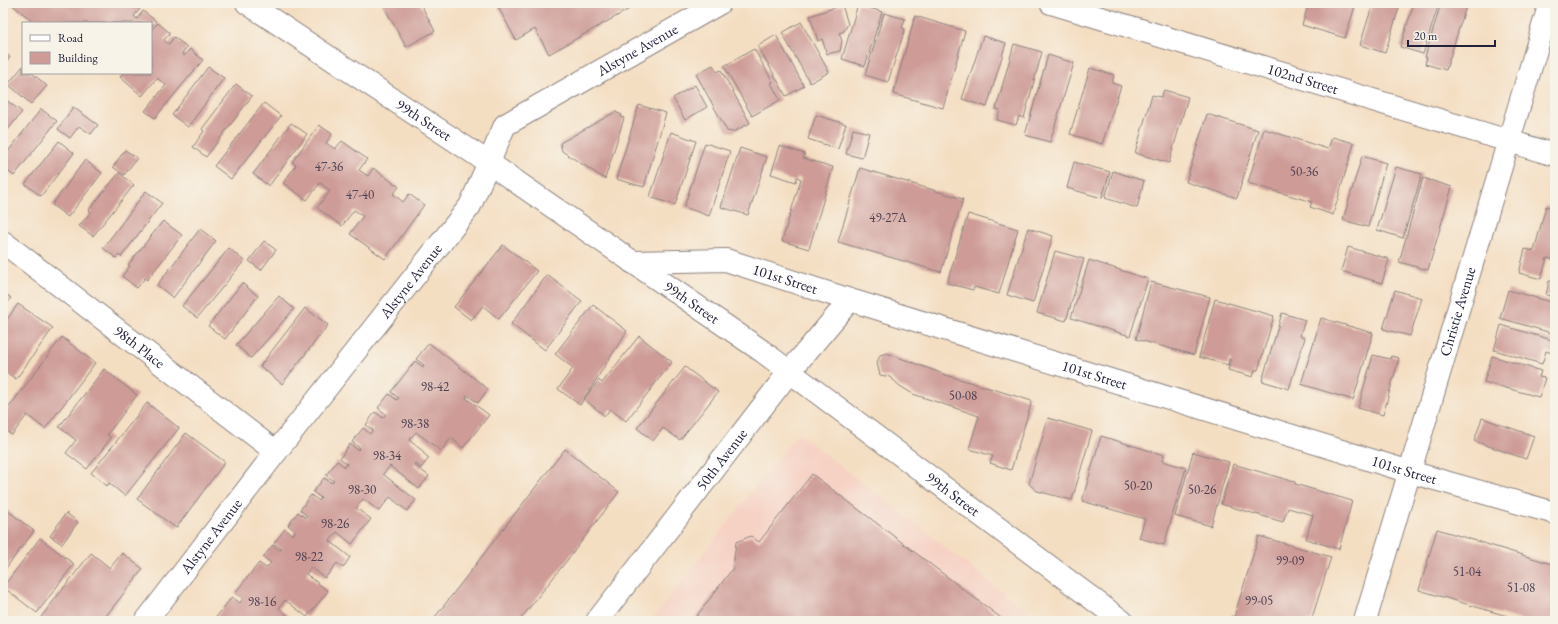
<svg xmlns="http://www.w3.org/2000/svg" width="1558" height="624" font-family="'EB Garamond',serif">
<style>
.built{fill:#f6d2c5}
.building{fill:#ce9b97}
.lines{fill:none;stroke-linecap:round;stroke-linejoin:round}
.minor-casing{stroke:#8b807e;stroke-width:24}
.minor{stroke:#fff;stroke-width:22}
.labels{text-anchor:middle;stroke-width:3.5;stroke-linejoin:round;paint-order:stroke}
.number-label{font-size:13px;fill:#4d4052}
.street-label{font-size:15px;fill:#22223b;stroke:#f7f3e8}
</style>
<rect width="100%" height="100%" fill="#f7f3e8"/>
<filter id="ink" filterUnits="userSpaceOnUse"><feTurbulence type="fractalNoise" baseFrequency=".025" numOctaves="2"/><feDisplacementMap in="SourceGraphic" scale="8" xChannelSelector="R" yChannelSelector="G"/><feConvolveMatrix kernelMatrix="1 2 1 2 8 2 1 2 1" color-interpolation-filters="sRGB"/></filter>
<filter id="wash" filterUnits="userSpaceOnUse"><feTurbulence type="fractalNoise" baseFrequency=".012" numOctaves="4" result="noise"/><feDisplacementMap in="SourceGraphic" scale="16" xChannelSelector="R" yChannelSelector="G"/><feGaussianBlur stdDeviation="0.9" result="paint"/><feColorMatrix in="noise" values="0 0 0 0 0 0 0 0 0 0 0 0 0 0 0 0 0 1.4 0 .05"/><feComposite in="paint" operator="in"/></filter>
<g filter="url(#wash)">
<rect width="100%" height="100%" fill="#f4dec2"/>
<path class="built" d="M798,433L1040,621H651Z"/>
<g id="blocks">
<path class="building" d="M10,3H117L120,5L122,3H133L140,9L134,16L137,19L143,11L156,21L151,27V23H35Z
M382,3H420L435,31L406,47Z
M496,3H640L549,54L535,29L516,40Z
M1309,3H1356L1345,38L1302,25Z
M1373,3H1395L1400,5L1385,53L1360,45Z
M1414,3H1439L1423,54L1400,47Z
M1441,3H1467L1446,70L1425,64L1427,57H1425Z
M858,4L882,12L865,66L842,59Z
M842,5L848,24L844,31L839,33L842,41L840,51L827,54L822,39L818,41L810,16Z
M884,13L905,19L902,28L905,29L888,82L865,75Z
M915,16L965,31L943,108L893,94Z
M801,22L829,72L810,83L782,33Z
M158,23L170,33L164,40L167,43L169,44L174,37L187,47L182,53L184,56L190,49L203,60L155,118L145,111L166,85L157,78L142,96L120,77L123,73H151V30Z
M776,35L804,86L786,96L758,46Z
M983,36L1006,43L987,107L962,99Z
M1014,44L1042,52L1024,118L1019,116L1016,125L997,120L1000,110L996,109Z
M754,49L773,82L771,83L780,100L752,116L724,66Z
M3,51L10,57L3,66Z
M1048,55L1074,63L1050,142L1025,135Z
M713,65L717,72L721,70L750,123L733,132L727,131L696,74Z
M23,66V73H32L47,86L31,104L8,84Z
M208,67L224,78L188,127L172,115Z
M1090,68L1114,75L1112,83L1121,86L1102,144L1070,134Z
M236,84L252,96L206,157L193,147L204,131L202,129Z
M695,85L707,107L685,120L673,98Z
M1164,90L1188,97L1169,163L1135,153L1152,95L1161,97Z
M6,100L22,112L3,136V104Z
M264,103L281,116L231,179L214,166Z
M639,105L666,113L644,187L616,179Z
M73,107L98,125L91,134L79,126L70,138L58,129Z
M41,109L57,121L14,176L3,167V158Z
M615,112L622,115L621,117L624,118L605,179L562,151L560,143Z
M1207,114L1258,130L1237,198L1186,182Z
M816,115L846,124L838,149L808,139Z
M291,123L307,134L269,186L253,174Z
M319,125L332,134L326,143L335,149L342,141L367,159L359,170L368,176L373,168L399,187L393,194L397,197L403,202L409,194L424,205L385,259L350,234L363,216L354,210L342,226L317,208L330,191L320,183L307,200L283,183L296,165L292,162Z
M853,129L869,133L862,158L846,154Z
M1264,129L1328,149L1332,137L1354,143L1333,215L1310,207L1312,202L1248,183Z
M671,132L696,141L675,205L650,197Z
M59,141L74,153L41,196L25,184Z
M705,143L730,151L709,216L684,207Z
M780,146L805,154L803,158L833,167L809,249L782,241L801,179L797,177L796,182L771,174Z
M740,148L767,157L748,215L721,207Z
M125,150L137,158L124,175L113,167Z
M1362,156L1386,163L1368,227L1343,220Z
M85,160L102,173L68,217L52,205Z
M1074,162L1110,172L1102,198L1067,188Z
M1396,167L1422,174L1403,238L1377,230Z
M860,168L963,199L941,272L838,242Z
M1113,171L1144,181L1137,208L1105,198Z
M119,173L134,185L93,236L79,226L91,212L89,210Z
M1423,178L1452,187L1428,270L1399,262Z
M146,191L162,203L121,257L119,255L116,258L103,248Z
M1546,206L1555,208V260L1547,258L1541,279L1519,273L1525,249L1534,251Z
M968,214L1018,229L999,294L974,287L973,290L947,283Z
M163,221L182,235L147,280L145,278L137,288L122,276L130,266L128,265Z
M1028,228L1053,236L1033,303L1007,295Z
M200,229L216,241L173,298L157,285Z
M264,241L276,250L261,270L249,261Z
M503,245L537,271L499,319L483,306L471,320L454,307Z
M1348,247L1389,259L1382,283L1341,271Z
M229,248L244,261L197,318L182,306Z
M1055,251L1084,259L1066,321L1037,313Z
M1089,260L1148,279L1130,336L1071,318Z
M547,275L582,301L545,350L511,324Z
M1549,281L1555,282V300L1551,299L1552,296L1546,295Z
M1151,282L1210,297L1194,355L1136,339Z
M242,283L258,296L225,339L208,326Z
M1395,290L1422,298L1410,336L1383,329Z
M1508,290L1555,303V334L1500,318Z
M3,292L11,298L3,309Z
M279,296L294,309L251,358L236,345Z
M1215,299L1274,316L1258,370H1255L1253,377L1228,370L1231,360L1229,359L1228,365L1199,357Z
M18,304L53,328L16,379L3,370V325Z
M593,305L627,331L580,405L558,389L573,368L555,354Z
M305,308L328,325L282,384L260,366Z
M1282,313L1305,320L1300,336L1305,338L1289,389L1262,381Z
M1321,318L1373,333L1353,400L1301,384Z
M1501,325L1555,341V354L1546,351L1542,364L1494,350Z
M639,336L672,362L626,421L610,409L605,416L584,399L599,380L602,383Z
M62,337L95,363L45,429L27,415L12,435L3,429V415Z
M429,343L488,389L478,403L467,395L466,398L489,415L463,448L451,438L441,451L416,432L409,440L424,452L423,453L429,458L421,468L415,463L414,465L429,476L419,489L390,466L383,474L416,500L407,511L390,497L379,511L363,499L356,508L371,519L352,544L337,532L330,541L350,557L343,568L337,563L325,578L311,567L306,574L328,591L307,617L285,600L279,608L293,620L292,621H213L232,597L240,603L243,598L235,593L259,563L266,568L271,563L263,557L273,545L280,550L282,549L274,543L285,529L293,535L295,531L288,525L298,512L306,518L307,516L300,510L311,495L319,501L321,498L313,492L324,478L332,483L334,481L326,475L337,461L345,467L347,464L340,458L350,444L358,450L360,448L352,442L363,428L370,434L373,430L366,425L375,412L383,418L386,414L378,408L389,394L397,400L399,398L391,392L415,361L423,367L424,365L416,359Z
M887,353L946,375L1032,401L1011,470L990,463L993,456L969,449L979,416L913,394L900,386L890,377L880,375L877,363L880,355Z
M1373,355L1390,359L1391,356L1399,358L1383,415L1358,408Z
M1492,356L1541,371L1539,377L1545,378L1539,397L1484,382Z
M685,367L718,392L680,440L663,428L653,441L637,428Z
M104,369L137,395L107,435L111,438L87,469L66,453L76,440L59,427Z
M147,403L179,428L125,496L109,483L107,486L91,473Z
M1048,418L1092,431L1072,500L1037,491L1029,484Z
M1482,418L1534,436L1526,459L1474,441Z
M186,433L225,462L176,528L137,499Z
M1101,436L1164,455L1162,461L1186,468L1164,545L1139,538L1145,519L1082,501Z
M565,449L619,492L568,559L519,621H432Z
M1193,452L1229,462L1211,526L1175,516Z
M1233,464L1295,482V484L1352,501L1339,549L1306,539L1313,515L1288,508L1283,522L1221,504Z
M812,474L1005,621H693L733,568L736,542L751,536L759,542Z
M3,507L34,531L3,572Z
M66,513L78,522L62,544L50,536Z
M1437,529L1555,565V621H1524L1419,590Z
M1259,536L1331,557L1311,621H1229L1231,616L1234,617Z
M40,538L74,564L37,613L3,587Z
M91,553L110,568L122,553L143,569L102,621H46L41,617Z"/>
</g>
</g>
<g filter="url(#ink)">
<use href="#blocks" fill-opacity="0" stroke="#8b807e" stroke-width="1"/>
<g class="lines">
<defs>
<g id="minor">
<path id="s1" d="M247,3L489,163L762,351L1122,621"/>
<path id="s2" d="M1051,3L1555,155"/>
<path id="s3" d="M3,242L276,452"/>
<path id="s4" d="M632,262L726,260L850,300L1410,472L1555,513"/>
<path id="s5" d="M146,621L276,452L470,206L505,125L720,3"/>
<path id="s6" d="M597,621L790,371L850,300"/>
<path id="s7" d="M1365,621L1550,3"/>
</g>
</defs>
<use href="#minor" class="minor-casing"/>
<use href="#minor" class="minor"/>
</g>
</g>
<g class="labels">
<g class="number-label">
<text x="329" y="171">47-36</text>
<text x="1304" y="176">50-36</text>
<text x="360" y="199">47-40</text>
<text x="888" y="222">49-27A</text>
<text x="435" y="391">98-42</text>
<text x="963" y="400">50-08</text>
<text x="415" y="428">98-38</text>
<text x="387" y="460">98-34</text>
<text x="1138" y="490">50-20</text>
<text x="362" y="494">98-30</text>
<text x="1202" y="494">50-26</text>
<text x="335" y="528">98-26</text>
<text x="309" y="561">98-22</text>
<text x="1290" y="565">99-09</text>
<text x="1467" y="576">51-04</text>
<text x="1521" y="592">51-08</text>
<text x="1259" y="605">99-05</text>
<text x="262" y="606">98-16</text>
</g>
<g class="street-label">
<text dy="5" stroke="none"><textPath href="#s5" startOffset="767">Alstyne Avenue</textPath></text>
<text dy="5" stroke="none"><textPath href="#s2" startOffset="263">102nd Street</textPath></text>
<text dy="5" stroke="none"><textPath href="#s1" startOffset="212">99th Street</textPath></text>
<text dy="5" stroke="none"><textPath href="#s4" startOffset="156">101st Street</textPath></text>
<text dy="5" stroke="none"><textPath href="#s5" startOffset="431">Alstyne Avenue</textPath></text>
<text dy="5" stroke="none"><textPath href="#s1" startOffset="536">99th Street</textPath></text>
<text dy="5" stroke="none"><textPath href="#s7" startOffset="323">Christie Avenue</textPath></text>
<text dy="5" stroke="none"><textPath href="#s3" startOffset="172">98th Place</textPath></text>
<text dy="5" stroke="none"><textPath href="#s4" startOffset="480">101st Street</textPath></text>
<text dy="5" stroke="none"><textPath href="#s6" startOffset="204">50th Avenue</textPath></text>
<text dy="5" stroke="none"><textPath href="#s4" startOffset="804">101st Street</textPath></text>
<text dy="5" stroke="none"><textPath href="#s1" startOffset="860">99th Street</textPath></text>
<text dy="5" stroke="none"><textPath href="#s5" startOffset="107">Alstyne Avenue</textPath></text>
</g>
</g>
<rect width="1558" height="624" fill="none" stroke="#f7f3e8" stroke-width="16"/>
<rect x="22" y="22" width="130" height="52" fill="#f7f3e8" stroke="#a29fa3"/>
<rect x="30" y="35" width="20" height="6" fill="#ffffff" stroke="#a29fa3"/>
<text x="58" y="42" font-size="12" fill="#22223b">Road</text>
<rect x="30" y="52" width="20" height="12" fill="#ce9b97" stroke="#a29fa3"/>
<text x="58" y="62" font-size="12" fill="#22223b">Building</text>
<path d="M1408 40v6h87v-6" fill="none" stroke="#22223b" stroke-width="2"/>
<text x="1414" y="40" font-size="12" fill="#22223b" stroke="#f7f3e8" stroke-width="3" paint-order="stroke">20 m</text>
</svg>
